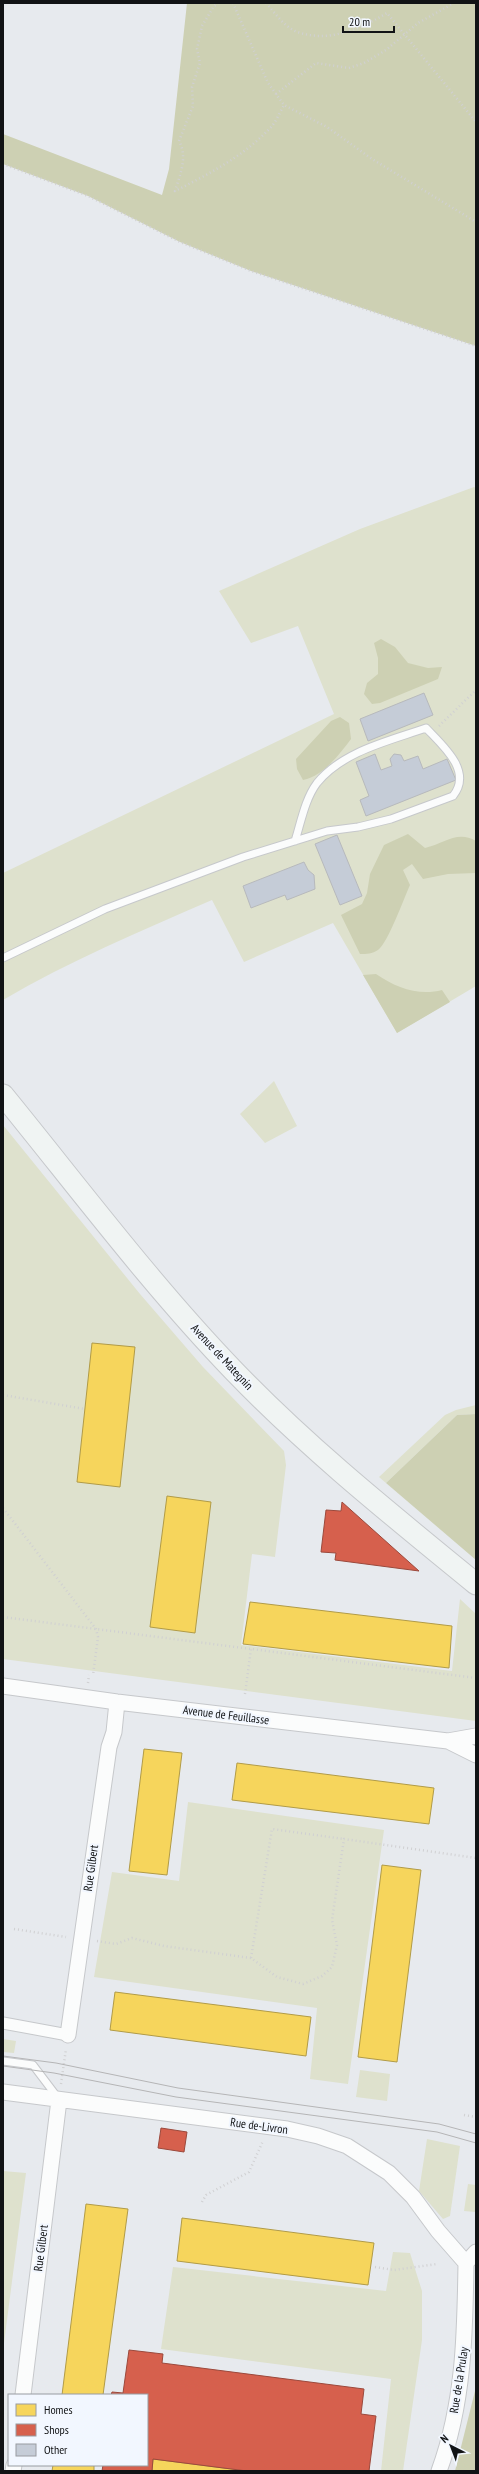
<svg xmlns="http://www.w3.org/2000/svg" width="479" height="2474" font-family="'PT Sans Narrow',sans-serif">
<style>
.green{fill:#dee1cd}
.forest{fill:#cdd0b3}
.homes{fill:#f6d55c;stroke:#b19b47}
.shops{fill:#d6604d;stroke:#9b493c}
.building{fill:#c5ccd7;stroke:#b7b9bc}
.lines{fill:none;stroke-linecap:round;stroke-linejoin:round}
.service-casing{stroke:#c6c8cb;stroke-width:9}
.pedestrian-casing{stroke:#c6c8cb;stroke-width:13}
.minor-casing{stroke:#c6c8cb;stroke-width:17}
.secondary-casing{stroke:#c6c8cb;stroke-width:23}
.path{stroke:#d0d0d2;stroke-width:2.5;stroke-dasharray:1 3;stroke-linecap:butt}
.service{stroke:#fbfcfc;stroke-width:7}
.pedestrian{stroke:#fbfcfc;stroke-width:11}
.minor{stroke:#fbfcfc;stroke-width:15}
.secondary{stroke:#f0f4f3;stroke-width:21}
.tram{stroke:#b5b5b6;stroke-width:1}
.labels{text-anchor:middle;stroke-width:4;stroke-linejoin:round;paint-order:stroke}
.street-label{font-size:12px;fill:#111315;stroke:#f2f7ff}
</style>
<rect width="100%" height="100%" fill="#e7eaee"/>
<path class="green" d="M474,487L476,488V986L397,1033L333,923L244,962L212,900C141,931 69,961 3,1000V873L334,714L298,626L251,643L219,591L360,529Z
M274,1081L297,1126L265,1143L240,1114Z
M3,1125L140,1294L203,1367L284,1451L286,1465L275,1557L252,1554L241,1645L452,1671L460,1599L476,1614V1721L3,1659Z
M476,1405V1414L457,1415L386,1483L379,1477L445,1415L456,1410Z
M188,1802L384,1830L348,2084L310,2079L317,2008L94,1977L112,1872L179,1881Z
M3,2039L16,2041L14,2053L3,2052Z
M360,2070L390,2074L387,2101L356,2097Z
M427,2139L460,2146L450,2216L443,2219L419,2191Z
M3,2171L26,2173L3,2351Z
M468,2184L476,2185L475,2212L464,2211Z
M393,2252L410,2253L422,2291V2340L403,2471H381L391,2379L161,2349L173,2267L386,2291Z"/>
<path class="forest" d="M187,3H476V346L251,271L180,242L88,196L3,164V134L162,195L169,169Z
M381,639L395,647L408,663L428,668L442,667L438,679L380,703L372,704L364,694L367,683L378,674V658L374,643Z
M340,717L349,723L351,739C339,755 323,776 303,780L297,769L296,759L331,721Z
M408,834L425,848C444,844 457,830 476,841V873L448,874L423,879L412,864L403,870L410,885C404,898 388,943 378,950C372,954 367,954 360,954L341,915L362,904L367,893L370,874L384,845Z
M376,974C396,988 419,996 442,990L450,1002L397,1033L363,975Z
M476,1414V1560L386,1483L457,1415Z
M476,2387V2471H455Z"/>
<path class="homes" d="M92,1343L135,1347L120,1487L77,1482Z
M167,1496L211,1502L195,1633L150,1627Z
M250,1602L452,1626L449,1668L243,1644Z
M144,1749L182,1753L167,1875L129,1871Z
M237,1763L434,1788L429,1824L232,1800Z
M382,1865L421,1870L397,2062L358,2057Z
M115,1992L311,2017L306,2056L110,2030Z
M86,2204L128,2209L103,2395H62Z
M182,2218L374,2243L368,2285L177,2261Z
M153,2459L247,2471H152Z
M53,2465H94V2471H52Z"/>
<path class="shops" d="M342,1502L419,1571L335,1560L336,1553L321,1552L326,1510L341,1511Z
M161,2128L187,2132L184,2152L158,2148Z
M129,2350L163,2354L162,2363L364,2389L361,2414L376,2416L369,2471H247L153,2459L152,2471H102L103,2465H147V2395H111L112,2392L123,2393Z"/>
<path class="building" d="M424,693L433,715L368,741L360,719Z
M375,754L381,770L392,766L390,759L394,754L401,755L404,761L418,756L423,769L447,759L456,780L366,816L360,800L369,796L356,762Z
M337,835L362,896L340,905L315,844Z
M304,862L308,870L314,875L315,889L287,900L285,895L251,908L243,886Z"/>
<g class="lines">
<defs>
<path id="service" d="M3,958L105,909L243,857L327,831L358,827L391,819L453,796C473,771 443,746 426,728C389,741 343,751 317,783C305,799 301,822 295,841
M3,2061L33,2065L58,2098"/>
<path id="pedestrian" d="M3,2023L68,2035"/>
<path id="minor" d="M3,1686L117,1702L448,1741L476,1736
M448,1741L476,1755
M68,2035L109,1747L114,1732L117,1702
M3,2092L287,2129L318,2136L347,2146L389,2173L413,2197L438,2231L466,2263
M466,2263L476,2252
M23,2395L59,2100
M13,2471L14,2465
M439,2471C464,2403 465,2334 466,2263"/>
<path id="secondary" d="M3,1095C78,1187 152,1286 234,1371C309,1449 393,1516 476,1584"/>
</defs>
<use href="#service" class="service-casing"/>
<use href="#pedestrian" class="pedestrian-casing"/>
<use href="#minor" class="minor-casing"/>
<use href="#secondary" class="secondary-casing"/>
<path class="path" d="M219,3L214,6L202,26L197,49L200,63L192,87L193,106L179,141C188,157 180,175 175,191C209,174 246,155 272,126C277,120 280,112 284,105
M233,3L268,83L284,105L327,127L372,159L476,222
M266,3C275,13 283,25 295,31C327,44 360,29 387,13L476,122
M276,94L316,63L349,68L364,63L386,50L418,23L454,3
M3,164L88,196L180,242L251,271L476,346
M439,726L476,690
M3,1395L85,1409
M3,1508L96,1629L98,1637L93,1675
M3,1617L476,1678
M88,1683L89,1675
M245,1694L251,1649
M14,1929L66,1937
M97,1941L116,1944L132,1938L164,1946L251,1958L277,1977L303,1984L322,1976L332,1967L337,1945L332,1920L344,1839L476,1858
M251,1958L272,1829L344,1839
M61,2084L66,2049
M464,2115L476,2117
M202,2202L206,2195L249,2172L263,2141
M375,2267L394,2270L437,2264"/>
<use href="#service" class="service"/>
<use href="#pedestrian" class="pedestrian"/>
<use href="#minor" class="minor"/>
<use href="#secondary" class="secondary"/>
<path class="tram" d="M3,2056L56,2063L178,2088L439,2124L476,2134
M3,2066L54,2073L176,2097L437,2132L476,2143"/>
</g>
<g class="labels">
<g class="street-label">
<text transform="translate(222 1357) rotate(47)" y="4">Avenue de Mategnin</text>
<text transform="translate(226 1715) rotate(7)" y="4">Avenue de Feuillasse</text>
<text transform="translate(91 1868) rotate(-82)" y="4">Rue Gilbert</text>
<text transform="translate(259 2126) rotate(8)" y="4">Rue de-Livron</text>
<text transform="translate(41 2248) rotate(-83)" y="4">Rue Gilbert</text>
<text transform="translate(459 2380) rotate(-81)" y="4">Rue de la Prulay</text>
</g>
</g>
<rect width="479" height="2474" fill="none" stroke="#111315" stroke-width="8"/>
<rect x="8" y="2394" width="140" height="72" fill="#f2f7ff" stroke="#989ca1"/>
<rect x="16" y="2404" width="20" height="12" fill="#f6d55c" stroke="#989ca1"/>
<text x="44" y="2414" font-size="12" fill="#111315">Homes</text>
<rect x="16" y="2424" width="20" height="12" fill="#d6604d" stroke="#989ca1"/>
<text x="44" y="2434" font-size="12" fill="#111315">Shops</text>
<rect x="16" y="2444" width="20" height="12" fill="#c5ccd7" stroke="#989ca1"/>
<text x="44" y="2454" font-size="12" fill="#111315">Other</text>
<g transform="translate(451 2446) rotate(318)" stroke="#f2f7ff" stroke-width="3" paint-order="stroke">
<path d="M0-3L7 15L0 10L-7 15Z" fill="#111315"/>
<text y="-6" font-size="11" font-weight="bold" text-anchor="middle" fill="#111315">N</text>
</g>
<path d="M343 26v6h51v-6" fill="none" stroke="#111315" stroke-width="2"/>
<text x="349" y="26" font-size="12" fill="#111315" stroke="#f2f7ff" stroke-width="3" paint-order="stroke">20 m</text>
</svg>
